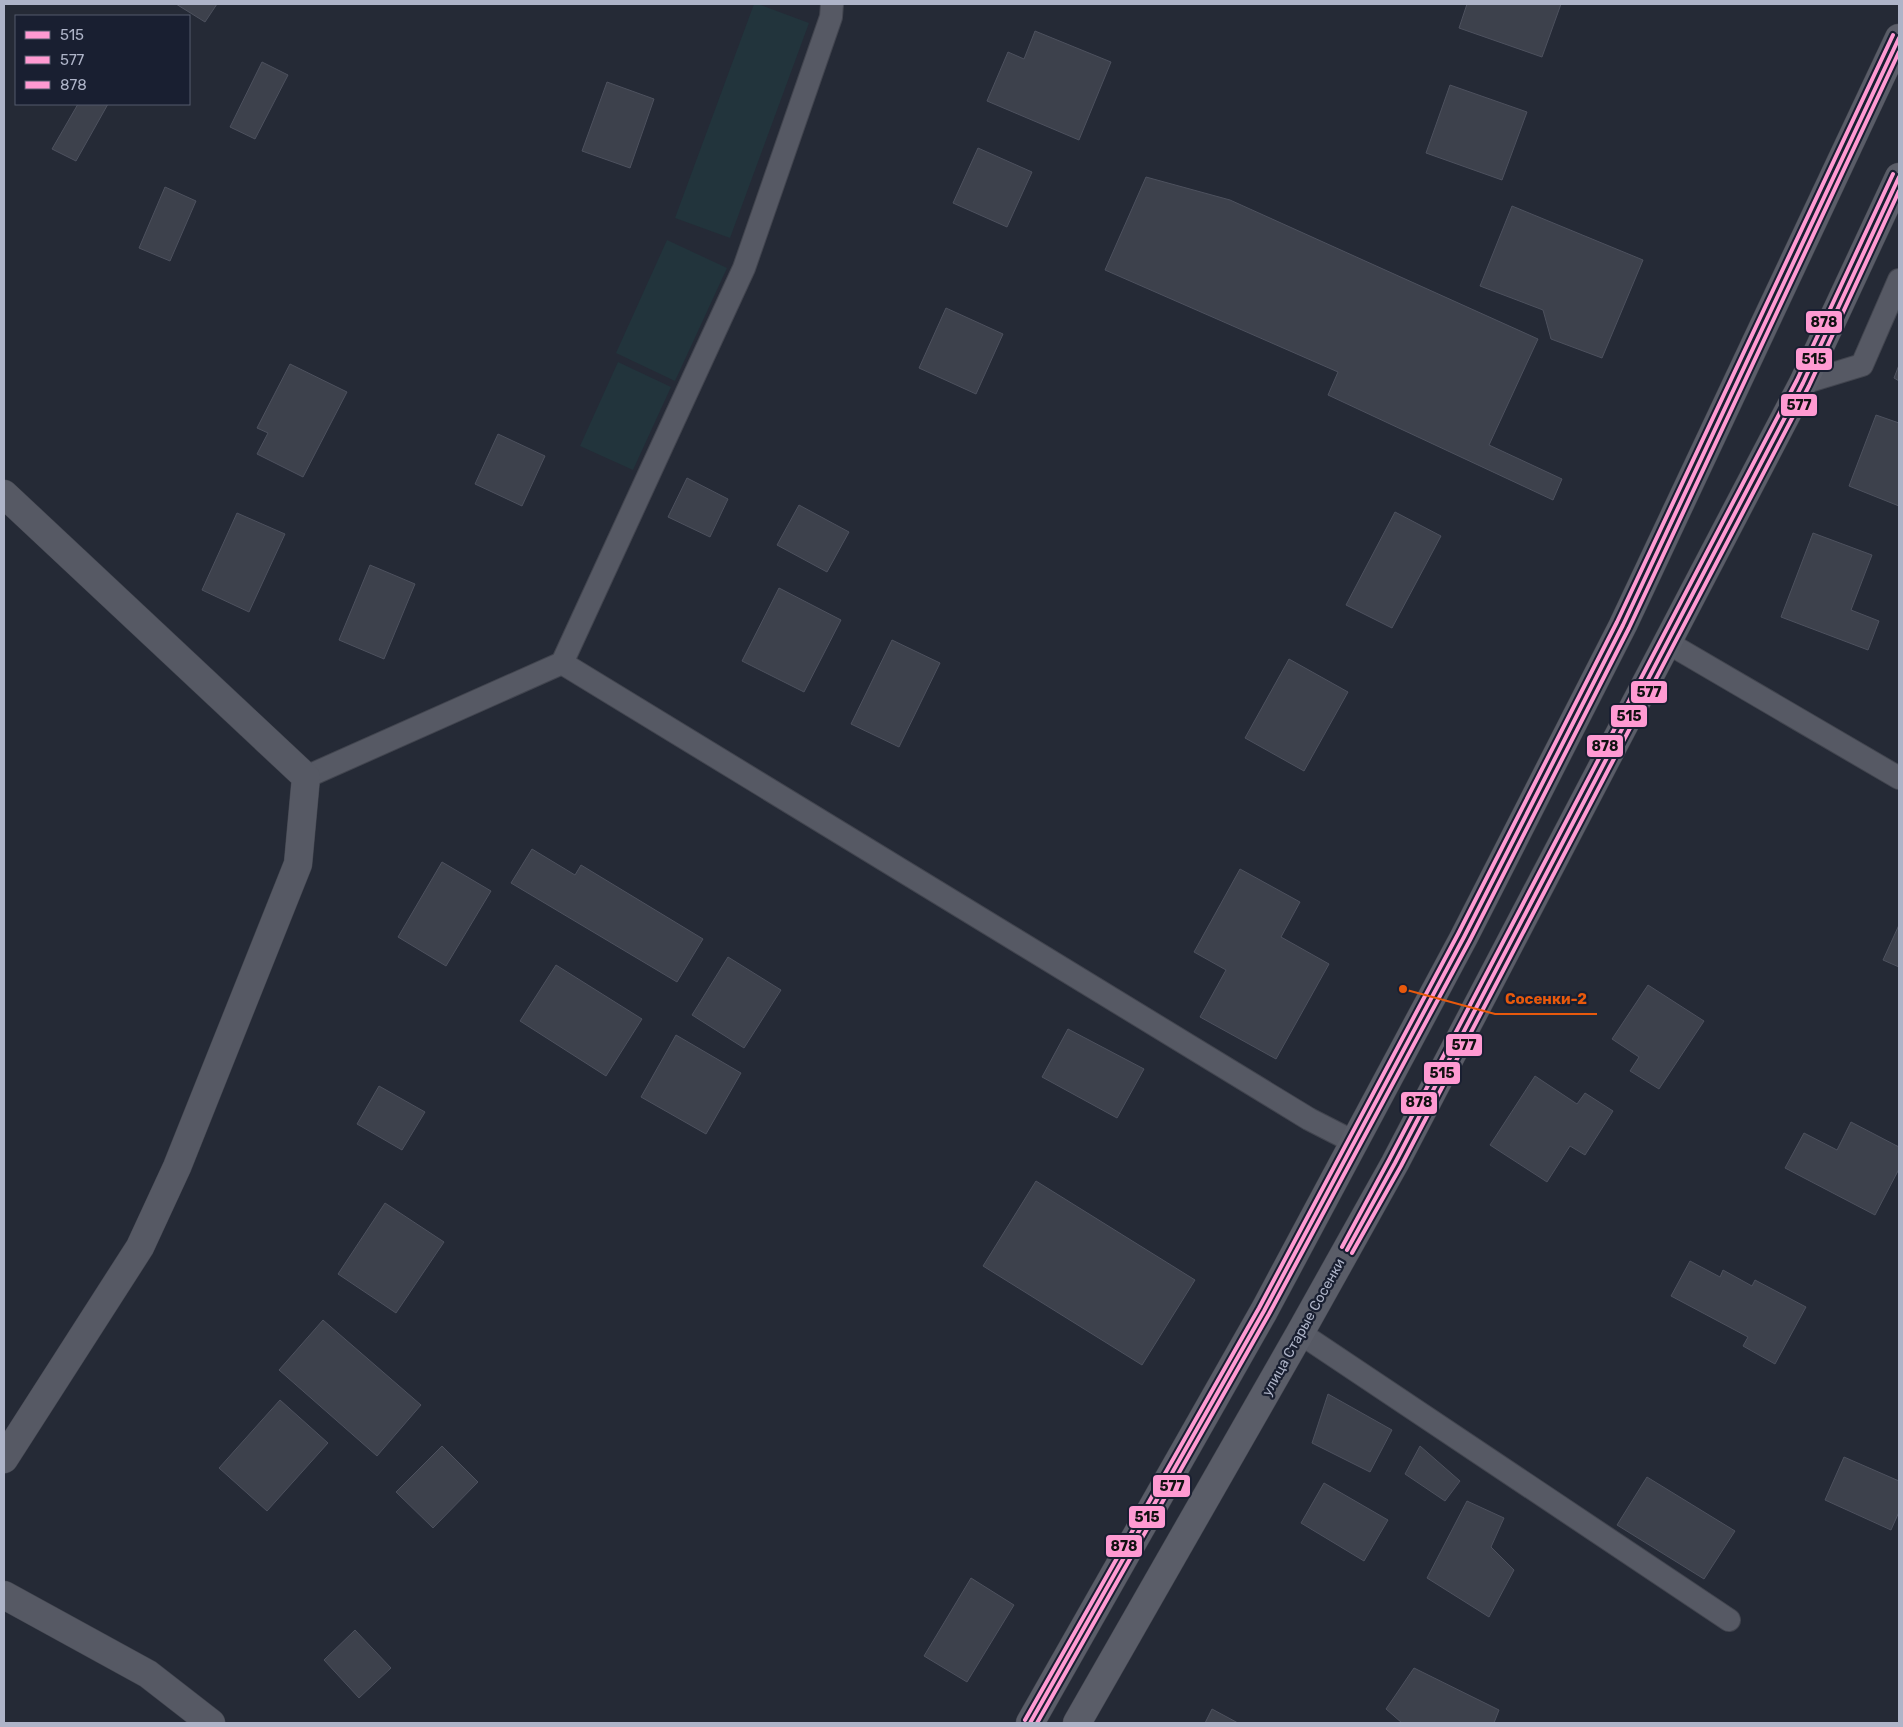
<svg xmlns="http://www.w3.org/2000/svg" width="1903" height="1727" font-family="Rubik,sans-serif">
<style>
.green{fill:#22343c}
.building{fill:#3d414c;stroke:#4d515e}
.lines{fill:none;stroke-linecap:round;stroke-linejoin:round}
.lane-casing{stroke:#42454f;stroke-width:24}
.street-casing{stroke:#42454f;stroke-width:29}
.secondary-casing{stroke:#42454f;stroke-width:29}
.lane{stroke:#565964;stroke-width:22}
.street{stroke:#565964;stroke-width:28}
.secondary{stroke:#5a5d68;stroke-width:28}
.bus-1-casing{stroke:#191f31;stroke-width:8}
.bus-2-casing{stroke:#191f31;stroke-width:8}
.bus-3-casing{stroke:#191f31;stroke-width:8}
.bus-1{stroke:#ff9ad2;stroke-width:4}
.bus-2{stroke:#ff9ad2;stroke-width:4}
.bus-3{stroke:#ff9ad2;stroke-width:4}
.labels{text-anchor:middle;stroke-width:4.5;stroke-linejoin:round;paint-order:stroke}
.street-label{font-size:14px;fill:#aeb4c8;stroke:#191f31}
.leader{fill:none;stroke:#e8590c;stroke-width:2}
.callout-dot{fill:#e8590c;stroke:#191f31;stroke-width:2}
.callout-label{font-size:15px;text-anchor:middle;font-weight:bold;fill:#e8590c;stroke:#191f31;stroke-width:4.5;stroke-linejoin:round;paint-order:stroke}
.line-badge{stroke:#191f31;stroke-width:2}
.pale-badge-label{font-size:14px;text-anchor:middle;font-weight:bold;fill:#111}
</style>
<rect width="100%" height="100%" fill="#252a36"/>
<path class="green" d="M754,4H758L809,23L730,238L675,218Z
M667,240L727,268L675,381L616,353Z
M618,362L671,387L633,470L580,446Z"/>
<path class="building" d="M176,4H217L205,22Z
M1467,4H1561L1542,57L1459,28Z
M1035,31L1111,62L1079,140L987,101L1008,52L1024,59Z
M262,62L288,75L255,139L230,127Z
M607,82L654,99L630,168L582,151Z
M1450,85L1527,112L1502,180L1426,153Z
M78,104H108L76,161L52,149Z
M978,148L1032,172L1007,227L953,203Z
M1146,177L1230,200L1538,339L1489,445L1562,479L1553,500L1328,395L1338,372L1105,270Z
M165,187L196,201L170,261L139,248Z
M1512,206L1643,260L1602,358L1551,339L1543,310L1480,286Z
M946,308L1003,334L976,394L919,368Z
M290,364L347,392L303,477L257,454L268,433L257,428Z
M1899,365V381L1894,378Z
M1876,415L1899,423V506L1849,486Z
M498,434L545,456L522,506L475,484Z
M687,478L728,499L710,537L668,517Z
M799,505L849,532L827,572L777,545Z
M1395,512L1441,536L1392,628L1346,605Z
M237,513L285,534L249,612L202,590Z
M1813,533L1872,555L1851,610L1879,621L1868,650L1781,617Z
M370,565L415,584L384,659L339,640Z
M779,588L841,620L804,692L742,661Z
M892,640L940,663L899,747L851,724Z
M1289,659L1348,692L1304,771L1245,738Z
M532,849L575,875L581,865L703,939L677,982L511,883Z
M442,862L491,891L446,966L398,937Z
M1240,869L1300,902L1281,937L1329,964L1276,1059L1200,1017L1226,970L1194,952Z
M1899,925V967L1883,960Z
M728,957L781,990L744,1048L692,1015Z
M556,965L642,1019L606,1076L520,1021Z
M1648,985L1704,1021L1659,1089L1630,1071L1639,1057L1612,1039Z
M1068,1029L1144,1069L1117,1118L1042,1077Z
M676,1035L741,1073L706,1134L641,1097Z
M1535,1076L1577,1104L1585,1093L1613,1111L1585,1155L1570,1146L1547,1182L1490,1145Z
M379,1086L425,1112L402,1150L357,1124Z
M1851,1122L1899,1147V1169L1875,1215L1785,1168L1804,1133L1837,1150Z
M1036,1181L1195,1280L1142,1365L983,1266Z
M385,1203L444,1242L396,1313L338,1274Z
M1690,1261L1720,1277L1723,1270L1752,1286L1755,1280L1806,1307L1775,1364L1743,1346L1748,1337L1671,1296Z
M323,1320L421,1405L377,1456L279,1370Z
M1328,1394L1392,1430L1370,1472L1312,1443Z
M280,1400L328,1443L267,1511L219,1468Z
M442,1446L478,1482L433,1528L396,1492Z
M1420,1446L1460,1481L1445,1501L1405,1474Z
M1844,1457L1899,1481V1512L1891,1530L1825,1500Z
M1647,1477L1735,1531L1704,1579L1617,1525Z
M1324,1483L1388,1520L1364,1561L1301,1523Z
M1467,1501L1504,1518L1491,1547L1514,1570L1489,1617L1427,1578Z
M971,1578L1014,1605L967,1682L924,1656Z
M355,1630L391,1668L359,1698L324,1660Z
M1414,1668L1499,1710L1494,1723H1402L1386,1709Z
M1212,1709L1238,1723H1205Z"/>
<g class="lines">
<defs>
<path id="lane" d="M1803,383L1862,365L1899,280
M1668,643L1899,778
M562,663L1309,1119L1354,1142
M306,777L562,663L744,268L831,17L832,4
M1300,1333L1729,1620"/>
<path id="street" d="M4,494L306,777L298,864L177,1167L140,1247L4,1459
M4,1595L148,1674L211,1723"/>
<path id="secondary" d="M1030,1723L1264,1311L1464,937L1623,625L1899,38
M1077,1723L1300,1333L1395,1163L1803,383L1899,177"/>
</defs>
<use href="#lane" class="lane-casing"/>
<use href="#street" class="street-casing"/>
<use href="#secondary" class="secondary-casing"/>
<use href="#lane" class="lane"/>
<use href="#street" class="street"/>
<use href="#secondary" class="secondary"/>
<defs>
<path id="bus-1" d="M1347,1250L1395,1163L1803,383L1899,177
M1030,1723L1264,1311L1464,937L1623,625L1899,38"/>
<path id="bus-2" d="M1352,1253L1401,1166L1809,386L1899,191
M1037,1723L1269,1314L1470,940L1629,628L1899,52"/>
<path id="bus-3" d="M1342,1247L1389,1160L1797,380L1893,174
M1025,1720L1259,1308L1458,934L1617,622L1893,35"/>
</defs>
<use href="#bus-1" class="bus-1-casing"/>
<use href="#bus-2" class="bus-2-casing"/>
<use href="#bus-3" class="bus-3-casing"/>
<use href="#bus-1" class="bus-1"/>
<use href="#bus-2" class="bus-2"/>
<use href="#bus-3" class="bus-3"/>
</g>
<g class="labels">
<g class="street-label">
<text transform="translate(1303 1327) rotate(-61)" y="5">улица Старые Сосенки</text>
</g>
</g>
<path class="leader" d="M1403 989L1495 1014H1597"/>
<circle class="callout-dot" cx="1403" cy="989" r="5"/>
<g class="callout-label">
<text x="1546" y="1004">Сосенки-2</text>
</g>
<g class="line-badge">
<rect x="1805" y="310" width="38" height="24" rx="5" fill="#ff9ad2"/>
<rect x="1795" y="347" width="38" height="24" rx="5" fill="#ff9ad2"/>
<rect x="1780" y="393" width="38" height="24" rx="5" fill="#ff9ad2"/>
<rect x="1630" y="680" width="38" height="24" rx="5" fill="#ff9ad2"/>
<rect x="1610" y="704" width="38" height="24" rx="5" fill="#ff9ad2"/>
<rect x="1586" y="734" width="38" height="24" rx="5" fill="#ff9ad2"/>
<rect x="1445" y="1033" width="38" height="24" rx="5" fill="#ff9ad2"/>
<rect x="1423" y="1061" width="38" height="24" rx="5" fill="#ff9ad2"/>
<rect x="1400" y="1091" width="38" height="24" rx="5" fill="#ff9ad2"/>
<rect x="1152" y="1474" width="39" height="24" rx="5" fill="#ff9ad2"/>
<rect x="1128" y="1505" width="38" height="24" rx="5" fill="#ff9ad2"/>
<rect x="1105" y="1534" width="38" height="24" rx="5" fill="#ff9ad2"/>
</g>
<g class="pale-badge-label">
<text x="1824" y="327">878</text>
<text x="1814" y="364">515</text>
<text x="1799" y="410">577</text>
<text x="1649" y="697">577</text>
<text x="1629" y="721">515</text>
<text x="1605" y="751">878</text>
<text x="1464" y="1050">577</text>
<text x="1442" y="1078">515</text>
<text x="1419" y="1107">878</text>
<text x="1172" y="1491">577</text>
<text x="1147" y="1522">515</text>
<text x="1124" y="1551">878</text>
</g>
<rect width="1903" height="1727" fill="none" stroke="#aeb4c8" stroke-width="10"/>
<rect x="15" y="15" width="175" height="90" fill="#191f31" stroke="#555b6d"/>
<rect x="25" y="31" width="25" height="8" fill="#ff9ad2" stroke="#555b6d"/>
<text x="60" y="40" font-size="15" fill="#aeb4c8">515</text>
<rect x="25" y="56" width="25" height="8" fill="#ff9ad2" stroke="#555b6d"/>
<text x="60" y="65" font-size="15" fill="#aeb4c8">577</text>
<rect x="25" y="81" width="25" height="8" fill="#ff9ad2" stroke="#555b6d"/>
<text x="60" y="90" font-size="15" fill="#aeb4c8">878</text>
</svg>
